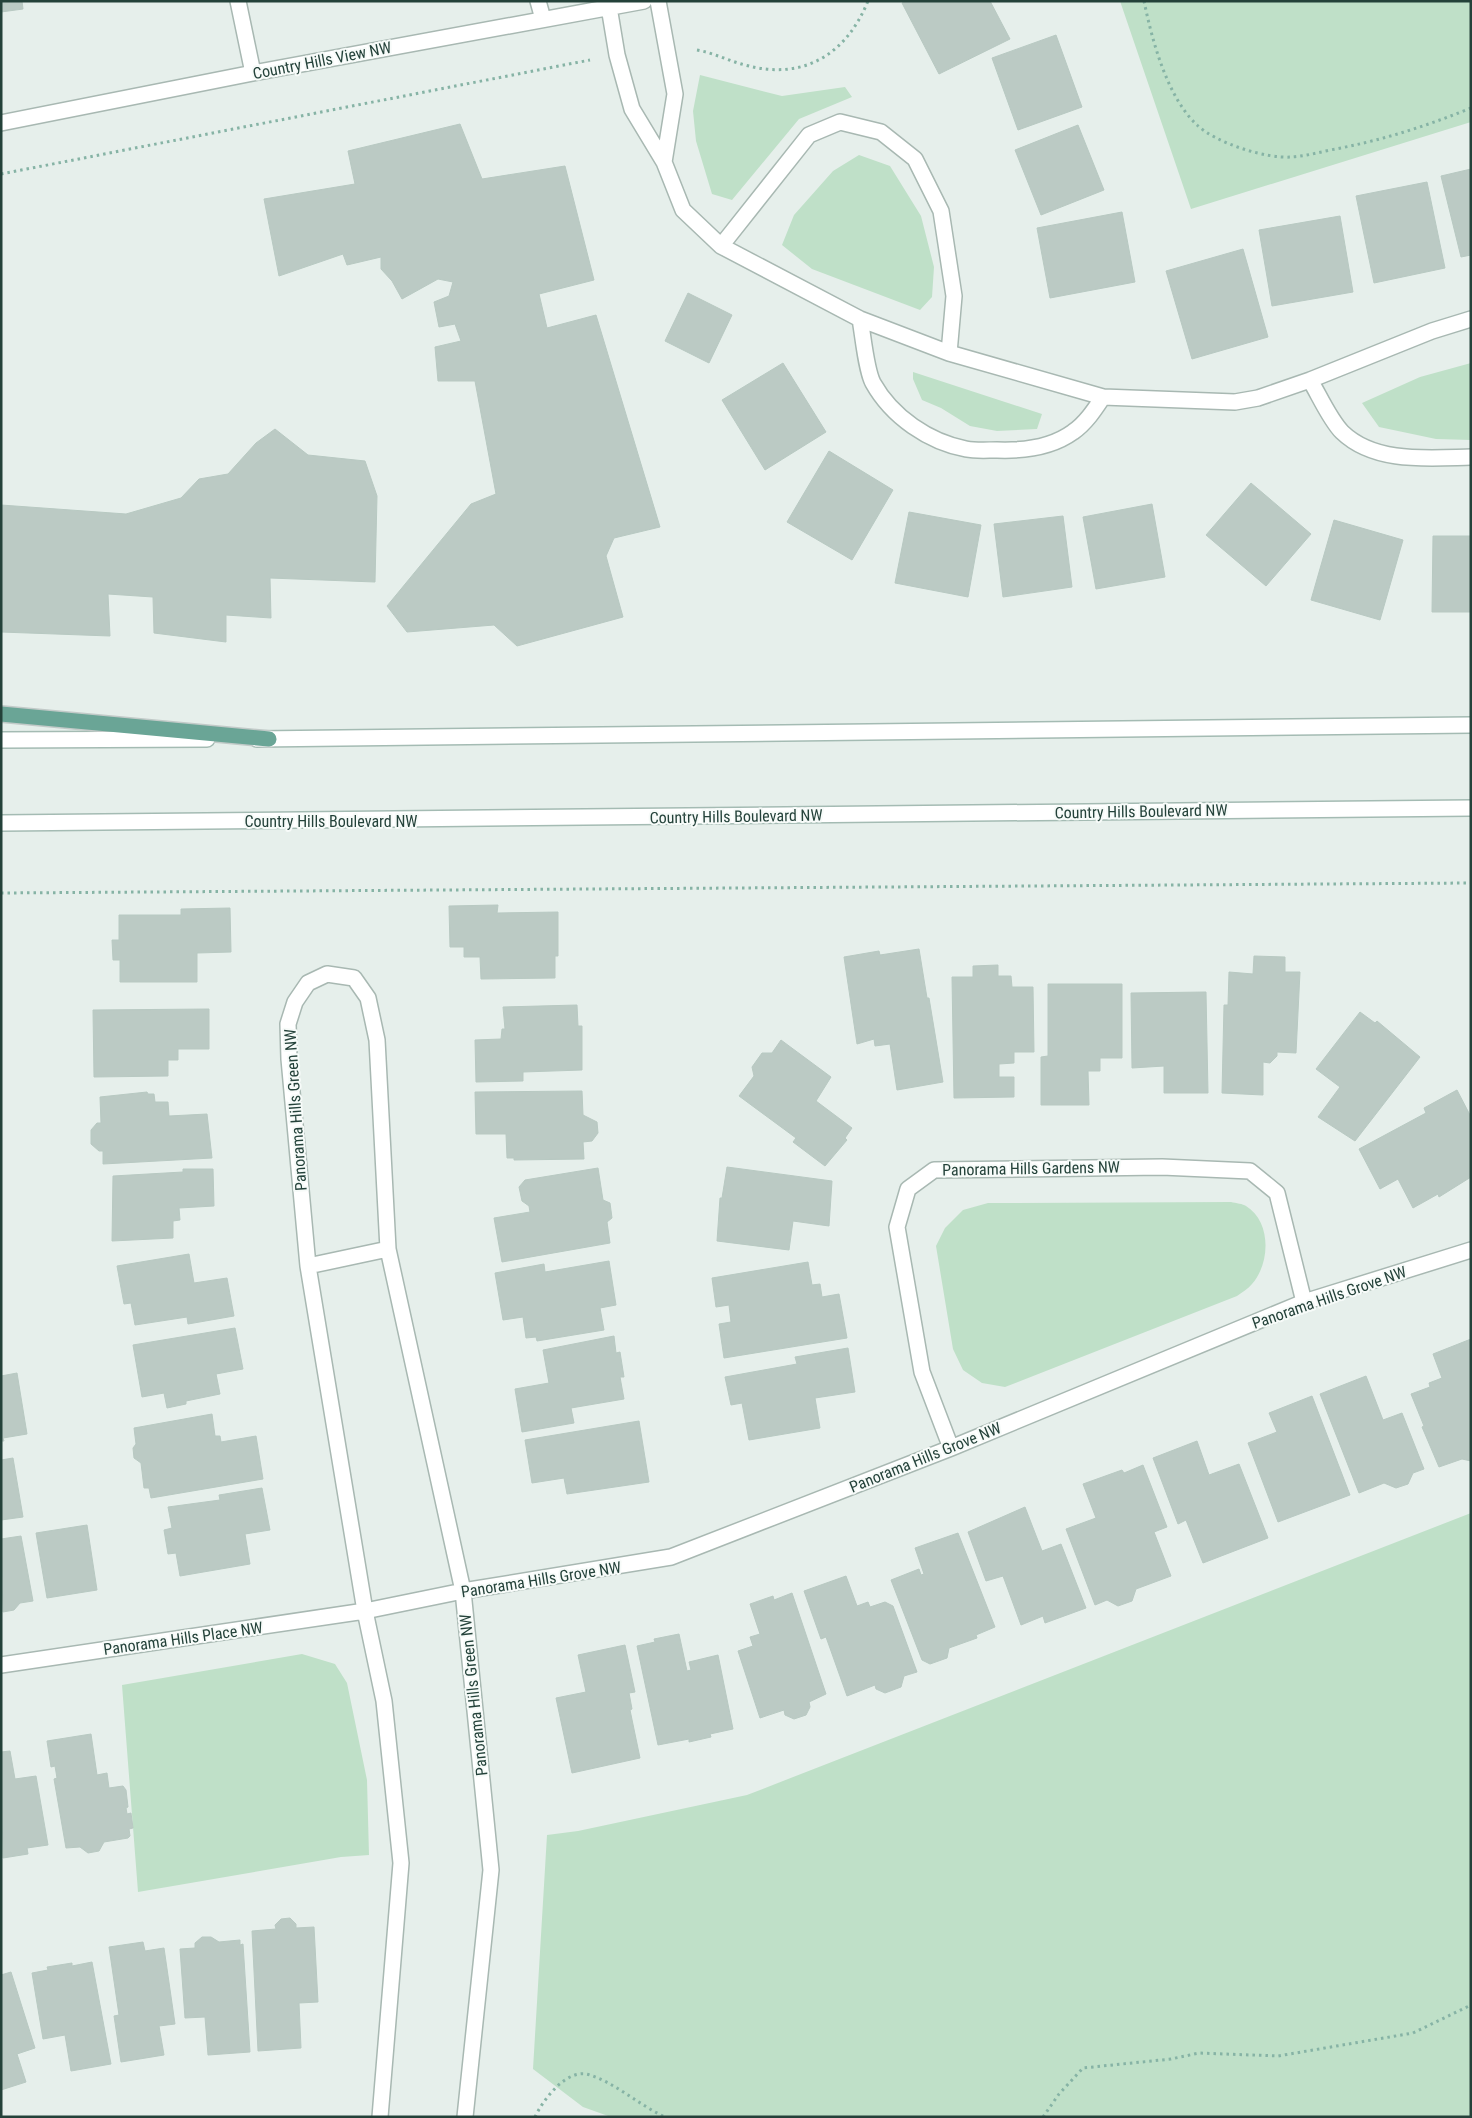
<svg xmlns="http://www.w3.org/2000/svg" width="1472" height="2118" font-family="'Roboto Condensed',sans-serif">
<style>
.green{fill:#bfe0c8}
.building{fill:#bbcac4;stroke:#b8c9c2}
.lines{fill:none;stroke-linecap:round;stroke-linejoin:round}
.lane-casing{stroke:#a8b8b2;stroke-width:18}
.street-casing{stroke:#a8b8b2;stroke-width:18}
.secondary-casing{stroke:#a4bbb3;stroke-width:18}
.primary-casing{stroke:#c2cac8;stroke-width:18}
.path{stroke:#86b3a5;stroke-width:3;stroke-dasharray:2.5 4;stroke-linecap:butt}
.lane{stroke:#fff;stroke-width:15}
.street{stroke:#fff;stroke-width:15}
.secondary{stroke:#fff;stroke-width:15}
.primary{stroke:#6aa596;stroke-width:15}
.labels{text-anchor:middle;stroke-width:4;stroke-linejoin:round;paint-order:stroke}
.street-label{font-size:16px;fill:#24423a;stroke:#f7fbf9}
</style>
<rect width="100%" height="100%" fill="#e6efeb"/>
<path class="green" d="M1120,1H1471V122L1191,209Z
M700,75L782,96L845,87L852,97L799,119L732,200L712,194L696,141L693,111Z
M859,155L890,166L921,216L934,267L932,297L920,310L812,269L782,245L794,215L833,171Z
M1471,363V440L1436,439L1379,427L1362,403L1420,377Z
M913,372L1042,414L1037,429L997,431L970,426L941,408L922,400L913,379Z
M1231,1202C1236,1203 1243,1204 1246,1206C1272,1222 1270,1264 1252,1284C1248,1289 1242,1292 1237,1296L1005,1387L982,1383L963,1370L953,1349L936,1246L945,1228L963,1210L988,1203Z
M1471,1513V2117H611L583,2107L533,2069L547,1835L578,1831L747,1795Z
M302,1654L335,1664L347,1683L367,1780L369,1855L341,1857L138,1892L122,1685Z"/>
<path class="building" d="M1,1H22L23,9L1,12Z
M906,1H990L1010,39L939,74L902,3Z
M1056,35L1082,107L1018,130L992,58Z
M460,124L482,179L565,166L594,280L539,294L547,328L596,315L660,527L614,538L606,556L623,617L517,646L494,625L407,632L387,606L471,504L496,494L475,381H438L435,347L461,341L455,324L439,327L434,302L449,296L453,282L438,279L402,299L392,281L381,269V257L347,265L343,254L279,276L264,199L355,184L348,151Z
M1078,125L1104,190L1041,215L1015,150Z
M1471,169V255L1461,257L1441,176Z
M1427,182L1445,268L1374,283L1356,196Z
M1122,212L1135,282L1050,298L1037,228Z
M1340,216L1353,292L1272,306L1259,230Z
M1243,249L1268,337L1192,359L1166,271Z
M688,293L732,315L709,363L665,341Z
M783,363L826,432L765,470L722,400Z
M275,429L308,455L365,461L377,496L375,582L270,578L271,618L226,615V642L154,633L153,597L108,594L110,636L1,632V505L126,514L181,498L199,479L228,474L256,443Z
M829,451L893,490L852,560L787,522Z
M1251,483L1311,534L1266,586L1206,535Z
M1152,504L1165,577L1096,589L1083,517Z
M909,512L981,525L968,597L895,583Z
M1063,516L1072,587L1003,597L994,524Z
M1334,520L1403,540L1380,620L1311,600Z
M1433,536H1471V612H1432Z
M498,905L497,913L558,912V956H555V978L481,979L480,957H464V947H450L449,906Z
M230,908L231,952L197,953V982H120V960H113L112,940H119V915H181V909Z
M919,949L927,998H929L943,1082L897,1090L890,1044L875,1046L874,1039L857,1044L844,957L879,951L880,955Z
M1254,956L1285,957V972H1300L1296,1053L1277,1052V1056L1270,1063L1263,1062V1095L1222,1093L1224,1005H1228L1229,972L1253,974Z
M998,965V976H1011L1012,987H1033L1034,1052H1014V1063L999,1064V1077H1014V1097L954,1098L952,977H973V966Z
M1048,984H1122V1058H1100V1071H1088L1089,1105H1041V1057L1048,1056Z
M1206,992L1208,1093H1164V1066L1132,1068L1131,993Z
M577,1005L578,1026H582V1070L523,1072V1081L476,1082L475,1040L501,1039L502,1029H505L503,1007Z
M209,1009V1049H178V1060H168V1076L94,1077L93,1010Z
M1360,1012L1375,1023L1377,1021L1420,1057L1355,1141L1318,1117L1340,1087L1316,1069Z
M781,1040L831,1077L816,1101L852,1128L845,1138L847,1140L825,1166L793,1142L796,1138L739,1096L754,1076L752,1067L762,1053H772Z
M1457,1090L1471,1117V1177L1439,1197L1438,1194L1413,1208L1398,1179L1380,1189L1359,1149L1426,1113L1424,1108Z
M582,1091L583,1115L597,1122L598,1133L592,1141L583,1142L584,1159L514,1160V1158H507L506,1134H476L475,1092Z
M147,1092L148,1094H154L155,1102H168L169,1116L207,1114L212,1158L103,1164V1151H99L91,1144V1130L97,1123H101L100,1097Z
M727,1167L832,1181L829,1226L793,1221L789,1250L717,1241L720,1198H722Z
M598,1168L603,1200L610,1203L612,1218L607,1222L610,1243L502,1262L494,1218L530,1212L529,1206L522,1201L519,1187L525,1180Z
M183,1169H213L214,1206L179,1208L180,1220L173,1221V1238L112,1241L113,1176L183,1172Z
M189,1254L194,1283L227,1278L234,1316L188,1324L187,1317L135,1325L131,1303L124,1304L117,1266Z
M609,1261L616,1305L600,1308L604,1330L537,1341L536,1337L526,1338L523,1317L503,1320L495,1273L544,1264L545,1272Z
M808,1262L812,1285L820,1284L822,1297L839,1294L847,1338L724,1358L719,1324L731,1322L729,1305L716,1307L712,1278Z
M235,1328L243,1369L216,1374L220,1394L186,1401V1404L167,1408L164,1393L142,1397L133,1345Z
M614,1336L616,1353L620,1352L624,1377H620L624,1399L571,1408L574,1423L522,1432L515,1389L549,1383L543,1350Z
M1471,1339V1461L1462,1459L1439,1467L1422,1427L1424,1426L1411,1394L1430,1387L1429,1383L1442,1378L1433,1354Z
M848,1348L855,1392L815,1398L820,1428L749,1440L742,1403L731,1405L725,1377L797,1364L795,1357Z
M17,1373L27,1434L3,1438L4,1441H1V1376Z
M1366,1376L1383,1420L1402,1413L1424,1469L1413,1473L1408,1484L1396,1488L1384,1483L1359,1493L1320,1394Z
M1312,1396L1350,1495L1278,1522L1248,1443L1277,1432L1269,1413Z
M212,1414L215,1436H220L221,1442L256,1436L263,1479L151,1498L149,1488H144L141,1463L134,1458L133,1448L136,1444L134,1428Z
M639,1421L649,1482L567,1494L564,1478L532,1483L525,1440Z
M1197,1441L1209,1475L1239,1464L1268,1538L1203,1563L1186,1520L1178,1524L1153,1458Z
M13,1458L23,1517L1,1520V1460Z
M1143,1465L1167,1527L1154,1532L1171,1576L1136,1589L1132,1601L1118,1606L1107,1600L1095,1605L1066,1529L1096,1518L1083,1484L1122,1470L1124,1473Z
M262,1488L270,1530L245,1534L250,1564L180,1576L176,1553L168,1554L164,1530L172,1528L168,1507L220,1500L219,1495Z
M1025,1507L1042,1551L1061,1544L1086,1608L1045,1623L1043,1616L1021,1625L1003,1576L986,1581L968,1532Z
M87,1525L97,1590L47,1598L36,1533Z
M958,1533L995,1627L976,1635L977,1638L949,1648L947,1658L930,1664L922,1660L891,1580L919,1569L921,1575L924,1574L915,1548Z
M21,1536L33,1601L20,1603L14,1610L3,1612L1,1539Z
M846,1576L857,1606L868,1602L870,1607L885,1602L893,1606L917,1672L904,1676L901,1687L885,1693L876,1689L875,1685L847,1696L826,1637L821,1639L804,1591Z
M792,1593L826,1694L809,1702L810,1707L806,1715L794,1719L785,1715L784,1710L760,1718L738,1651L753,1646L750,1637L760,1634L750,1604L773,1596L774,1600Z
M679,1634L687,1671L691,1670L689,1662L718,1655L733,1729L710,1734L711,1737L689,1742V1739L658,1745L637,1646L655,1642L654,1639Z
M625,1645L635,1692L629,1693L632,1709L630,1710L640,1758L572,1773L556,1698L586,1692L578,1655Z
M91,1734L97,1775L107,1773L109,1788L123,1786L126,1790L128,1807L126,1808L127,1814L131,1813L133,1828L129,1829L130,1836L128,1838L104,1842L99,1851L88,1853L80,1847L66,1848L54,1779L57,1778L55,1766L51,1767L47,1741Z
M10,1751L15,1779L36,1776L48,1845L27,1848L28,1854L3,1858L1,1752Z
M290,1918L296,1924V1928L314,1927L318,2002L299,2003L301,2048L258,2051L252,1931L276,1929L275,1925L281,1919Z
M202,1937H211L219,1942L240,1940V1945L243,1944L250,2052L208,2055L205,2017L185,2018L180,1949L195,1948V1943Z
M143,1942L145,1951L164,1948L175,2024L159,2026L164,2055L121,2062L114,2016L119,2015L109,1947Z
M92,1962L111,2064L71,2071L65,2035L43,2039L32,1973L48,1970L47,1967L72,1963V1966Z
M11,1972L35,2048L17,2054L26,2082L1,2090V1975Z"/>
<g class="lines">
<defs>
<path id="lane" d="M538,1L543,19"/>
<path id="street" d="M238,1L253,73
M658,1L675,94L664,162
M609,7L617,55L632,109L664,162L683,210L721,246L860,319L949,353L1103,397L1235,402L1258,398L1310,380L1432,331L1471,319
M1,123L253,73L644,1
M721,246L809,135L840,122L881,132L915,159L941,211L954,296L949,353
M860,319C863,335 866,370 873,383C892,417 929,442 966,449C976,451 987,450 997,450C1024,451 1051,448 1073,432C1086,423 1095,409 1103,397
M1310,380C1319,395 1330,420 1342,432C1375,464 1429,458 1471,457
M308,1266L388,1249
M951,1448L922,1372L897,1227L908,1189L934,1170L1162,1167L1250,1171L1277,1193L1304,1302
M1,1665L365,1611L463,1591L671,1557L951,1448L1304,1302L1471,1250
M380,2117L401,1863L384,1701L365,1611L308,1266L289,1059L288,1024L295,1002L308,983L327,974L354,978L368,998L377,1040L388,1249L463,1591L491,1870L465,2117"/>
<path id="secondary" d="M257,739L1471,725
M1,740L207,739
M1,823L1471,808"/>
<path id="primary" d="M1,714L269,739"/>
</defs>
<use href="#lane" class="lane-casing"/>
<use href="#street" class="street-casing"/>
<use href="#secondary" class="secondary-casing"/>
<use href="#primary" class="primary-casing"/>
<path class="path" d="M1144,1C1152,40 1167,97 1197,125C1216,143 1266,159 1292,157C1305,156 1317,153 1330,150C1380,141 1424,127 1471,108
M697,50C714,53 729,61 745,65C803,81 846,55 868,1
M1,174L590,60
M1,893L1471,883
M535,2117C543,2100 567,2067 590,2075C617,2084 639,2105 665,2117
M1043,2117L1059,2094L1083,2068L1171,2059L1199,2053L1278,2056L1413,2033L1471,2005"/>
<use href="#lane" class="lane"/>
<use href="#street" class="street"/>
<use href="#secondary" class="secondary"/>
<use href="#primary" class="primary"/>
</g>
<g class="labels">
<g class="street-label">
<text transform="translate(322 60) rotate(-11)" y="6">Country Hills View NW</text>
<text transform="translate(1141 811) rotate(-1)" y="6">Country Hills Boulevard NW</text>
<text transform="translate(736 816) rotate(-1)" y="6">Country Hills Boulevard NW</text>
<text x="331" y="827">Country Hills Boulevard NW</text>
<text transform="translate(295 1110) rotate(-94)" y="6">Panorama Hills Green NW</text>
<text transform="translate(1031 1168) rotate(-1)" y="6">Panorama Hills Gardens NW</text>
<text transform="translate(1329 1297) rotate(-19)" y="6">Panorama Hills Grove NW</text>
<text transform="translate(925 1457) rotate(-22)" y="6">Panorama Hills Grove NW</text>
<text transform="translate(541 1579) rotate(-9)" y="6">Panorama Hills Grove NW</text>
<text transform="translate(183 1638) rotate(-8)" y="6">Panorama Hills Place NW</text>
<text transform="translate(473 1695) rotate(-96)" y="6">Panorama Hills Green NW</text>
</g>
</g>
<rect width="1472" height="2118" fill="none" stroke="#24423a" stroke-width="5"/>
</svg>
